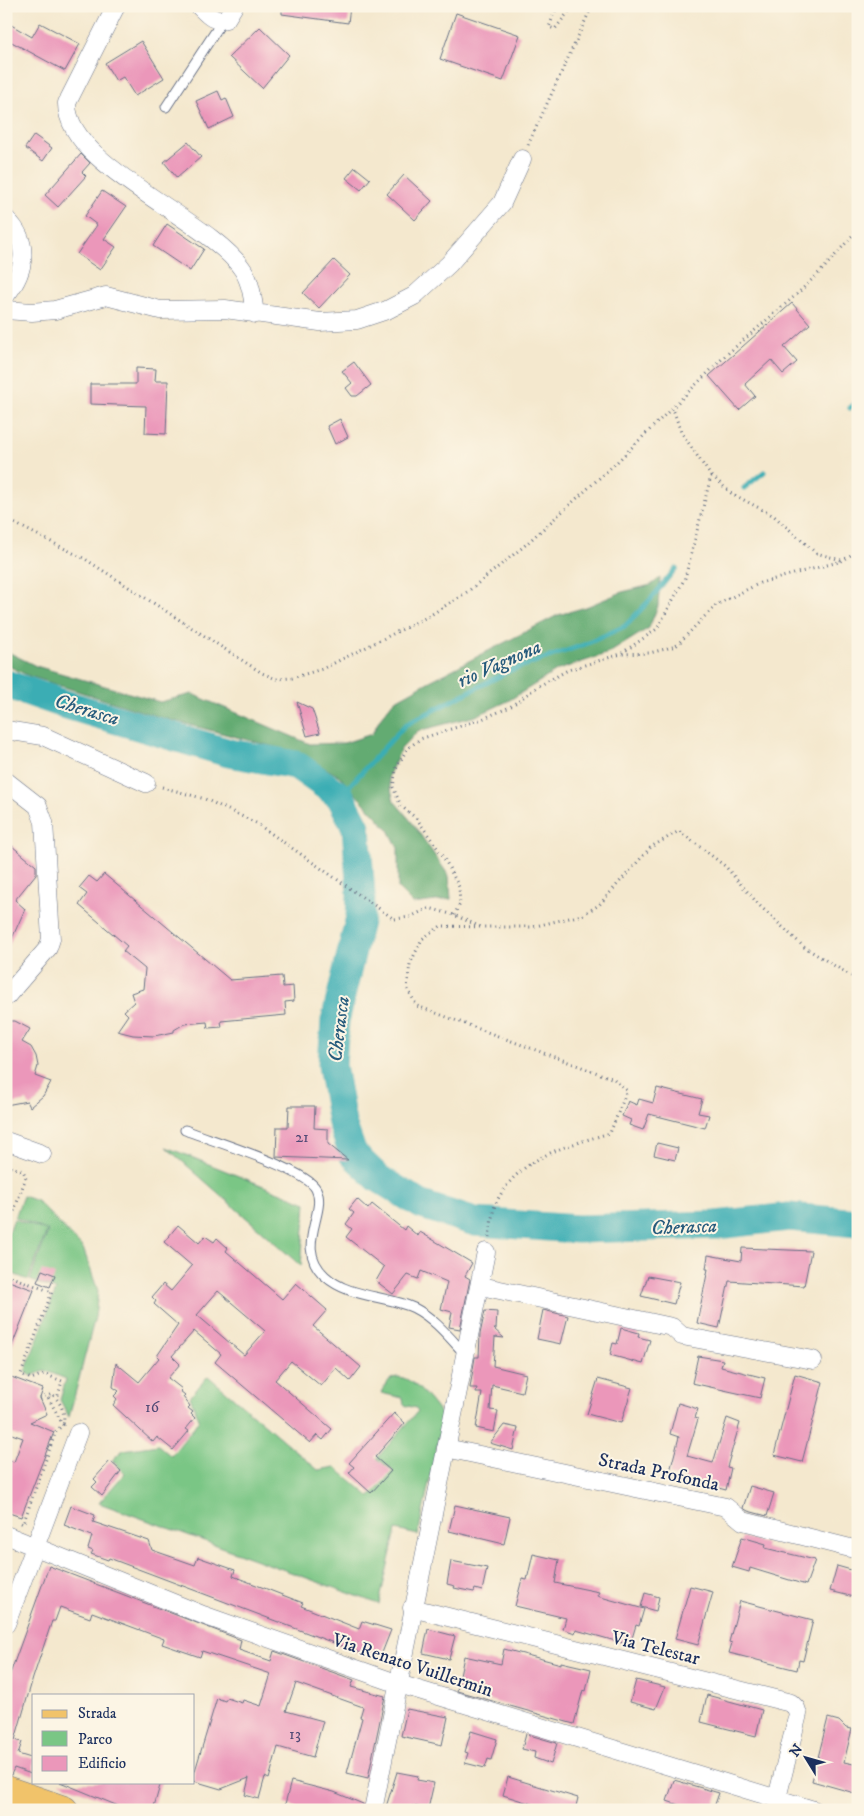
<svg xmlns="http://www.w3.org/2000/svg" width="864" height="1816" font-family="'IM FELL DW Pica',serif">
<style>
.green{fill:#7ac685;stroke:#4a7a72}
.forest{fill:#63ab72;stroke:#3f6d68}
.lines{fill:none;stroke-linecap:round;stroke-linejoin:round}
.stream{stroke:#3badb4;stroke-width:5}
.river{stroke:#3badb4;stroke-width:29}
.building{fill:#eb97ba;fill-rule:evenodd}
.lane-casing{stroke:#677085;stroke-width:11}
.street-casing{stroke:#677085;stroke-width:19}
.primary-casing{stroke:#677085;stroke-width:29}
.path{stroke:#677085;stroke-width:3;stroke-dasharray:1 4;stroke-linecap:butt}
.lane{stroke:#fff;stroke-width:9}
.street{stroke:#fff;stroke-width:18}
.primary{stroke:#f1c36a;stroke-width:28}
.labels{text-anchor:middle;stroke-width:4;stroke-linejoin:round;paint-order:stroke}
.number-label{font-size:16px;fill:#4f4975}
.street-label{font-size:19px;fill:#1b2f5e;stroke:#fcf5e5}
.water-label{font-size:20px;font-style:italic;fill:#265b7c;stroke:#fcf5e5}
</style>
<rect width="100%" height="100%" fill="#fcf5e5"/>
<filter id="ink" filterUnits="userSpaceOnUse"><feTurbulence type="fractalNoise" baseFrequency=".02" numOctaves="2"/><feDisplacementMap in="SourceGraphic" scale="10" xChannelSelector="R" yChannelSelector="G"/><feConvolveMatrix kernelMatrix="1 2 1 2 8 2 1 2 1" color-interpolation-filters="sRGB"/></filter>
<filter id="wash" filterUnits="userSpaceOnUse"><feTurbulence type="fractalNoise" baseFrequency=".0096" numOctaves="4" result="noise"/><feDisplacementMap in="SourceGraphic" scale="20" xChannelSelector="R" yChannelSelector="G"/><feGaussianBlur stdDeviation="1.12" result="paint"/><feColorMatrix in="noise" values="0 0 0 0 0 0 0 0 0 0 0 0 0 0 0 0 0 1.4 0 .05"/><feComposite in="paint" operator="in"/></filter>
<g filter="url(#wash)">
<rect width="100%" height="100%" fill="#f4e8ce"/>
<path class="green" d="M166,1147L306,1203L301,1266Z
M23,1196L37,1201L83,1248L98,1291L95,1317L69,1417L60,1400L66,1379L44,1370L32,1376L25,1372L56,1290L30,1280L48,1231L15,1217Z
M14,1219L47,1231L28,1280L6,1271V1239Z
M208,1376L318,1470L335,1467L370,1497L393,1471L377,1458L418,1411L416,1408L404,1405L403,1398L381,1393C397,1353 429,1399 443,1417L418,1535L396,1530L379,1604L99,1503L125,1473L112,1460L123,1450L158,1445L171,1456L192,1430L199,1419L190,1397Z"/>
<path class="forest" d="M660,578L658,606L649,628L609,653L558,670L508,701L476,716L418,731L401,749L388,777L394,801L411,821L449,876L451,899L413,904L398,889V848L389,830L339,776L298,753L163,718L29,676L6,665V651L36,666L160,702L192,694L310,744L344,743L372,734L381,717L394,701L428,682L558,615L586,607L622,592L651,585Z"/>
<g class="lines">
<path class="stream" d="M850,408L858,401
M744,488L764,472
M340,796L405,725L509,671L586,644L625,626L651,599L676,568"/>
<path class="river" d="M6,684L67,705L229,753L296,765L340,796L356,827L361,895L360,917L335,1021L332,1065L342,1123L353,1154L378,1178L422,1205L475,1222L578,1229L716,1225L789,1217L858,1223"/>
</g>
<g id="blocks">
<path class="building" d="M282,6H350L348,23L282,14Z
M456,13L520,35L503,81L440,59Z
M6,22L32,37L40,23L80,44L65,71L6,39Z
M260,27L289,55L262,88L229,57Z
M141,41L164,78L135,96L123,77L116,81L105,63Z
M218,91L222,100L226,98L234,117L209,129L196,101Z
M34,135L52,148L43,161L25,148Z
M188,142L201,157L177,178L164,162Z
M81,154L90,163L82,172L86,176L58,207L45,195Z
M355,167L370,179L361,190L346,178Z
M404,175L432,201L415,220L387,194Z
M102,191L126,207L104,239L116,247L100,270L77,254L97,225L85,216Z
M167,224L204,249L190,271L153,246Z
M334,260L350,275L319,308L303,293Z
M792,303L810,324L784,347L797,362L783,374L771,360L745,384L755,396L739,410L709,376Z
M354,362L371,385L357,396H352L346,388L352,383L342,371Z
M136,368L156,369L155,381H168L166,434L145,433L146,406L90,404V384H136Z
M340,419L348,437L335,444L327,426Z
M297,702L312,709L320,733L307,736Z
M6,841L36,866V874L15,900L25,909L6,952Z
M104,874L230,980L282,976L283,987L293,986L294,1001L285,1002L286,1015L221,1021L222,1027L208,1028L207,1022L184,1024L174,1030V1032L154,1036L133,1035L117,1031L128,1015L124,1011L134,1002L131,993L143,989L145,969L123,951L127,946L79,905L87,894L79,888L89,876L97,882Z
M6,1021H15L30,1029L22,1042L31,1047L36,1056L38,1066L35,1076L51,1082L43,1096L30,1107L27,1101L6,1105Z
M657,1088L702,1099L698,1113L709,1115L705,1128L649,1114L643,1130L629,1125L631,1120L622,1116L628,1101L637,1105L639,1099L653,1103Z
M289,1106H315L314,1128L328,1129V1144L348,1160L276,1157L277,1127H288Z
M657,1143L678,1148L675,1160L654,1155Z
M357,1199L368,1209L372,1204L404,1230L406,1226L418,1236L420,1232L472,1263L465,1276L470,1279L460,1329L449,1327L452,1312L441,1309L447,1282L421,1271L418,1279L408,1275L393,1294L376,1281L384,1267L346,1237L352,1229L346,1224L354,1213L349,1209Z
M178,1225L199,1243L205,1236L214,1242L217,1238L228,1248L226,1251L282,1299L296,1283L327,1310L313,1326L361,1367L350,1381L336,1368L321,1386L291,1361L275,1380L332,1429L323,1440L317,1435L310,1443L215,1362L221,1354L194,1331L172,1356L180,1364L168,1378L182,1389L180,1391L185,1395L183,1397L190,1406L188,1408L193,1412L191,1414L195,1418L186,1429L189,1431L173,1450L157,1437L153,1442L113,1405L117,1399L114,1396L119,1391L113,1387L116,1363L139,1382L159,1358L157,1356L178,1325L154,1304L156,1301L152,1297L163,1284L171,1291L192,1266L164,1242ZM218,1291L265,1331L244,1355L197,1315Z
M742,1248L811,1251L804,1286L729,1281L719,1328L697,1323L708,1269H706L708,1255L741,1261Z
M42,1270L55,1275L50,1287L37,1282Z
M648,1276L680,1282L674,1304L641,1296Z
M6,1280L34,1290L7,1358H6Z
M543,1310L568,1316L561,1344L537,1339Z
M485,1311L497,1312L496,1329H494L504,1338L495,1337L493,1366L526,1374L522,1392L492,1385L490,1410L498,1411L494,1432L476,1428L482,1393H476L477,1388H470L475,1357H479L480,1334Z
M621,1328L639,1333L638,1337L650,1340L643,1364L610,1355L613,1343L617,1344Z
M698,1356L723,1360L721,1367L765,1378L760,1398L692,1383Z
M795,1374L823,1382L802,1462L774,1455Z
M6,1375L43,1389L40,1398L47,1414L30,1422L54,1432L21,1517L6,1512V1460L14,1462L23,1438L6,1432Z
M598,1379L632,1388L621,1423L587,1414Z
M678,1403L698,1409L695,1418L698,1419L687,1456L713,1463L727,1418L740,1423L727,1467L731,1468L726,1490L669,1475L679,1437L670,1434Z
M394,1413L405,1423L375,1457L391,1471L371,1493L349,1473L354,1467L349,1463Z
M504,1425L518,1428L513,1450L490,1443Z
M110,1461L121,1471L102,1496L92,1487L97,1482L94,1479Z
M750,1486L774,1493L767,1516L748,1511L743,1508Z
M455,1505L510,1517L504,1544L449,1531Z
M71,1506L95,1515L93,1522L149,1541L152,1550L195,1565L198,1557L235,1570L233,1576L303,1603L301,1606L359,1629L362,1621L391,1630L380,1658L365,1652L363,1654L109,1558L108,1560L91,1554L93,1551L88,1549L92,1536L64,1525Z
M742,1537L766,1544L765,1548L815,1560L806,1585L750,1568L749,1572L732,1567Z
M533,1554L559,1560L555,1583L599,1592L597,1596L644,1609L639,1626L636,1625L630,1645L576,1630L575,1633L563,1629L566,1618L515,1606L522,1579L527,1580Z
M451,1561L487,1568L482,1591L475,1589L474,1592L454,1588L455,1586L447,1584Z
M49,1566L241,1640L239,1650L271,1661L274,1651L354,1680L351,1687L385,1696L368,1778L347,1773L362,1718L360,1717L363,1707L296,1683L286,1711L323,1721L313,1757L278,1747L269,1779L265,1777L259,1799L245,1795L249,1778L221,1789L194,1781V1774L217,1698L225,1701L227,1698L242,1703L243,1700L261,1706L271,1674L202,1651L200,1657L162,1644L164,1639L92,1612L90,1618L60,1607L55,1621H52L33,1678L15,1740L22,1742L18,1754L34,1759V1775L14,1768L11,1775H6V1685Z
M837,1566L858,1572V1598L830,1591Z
M690,1586L713,1592L698,1645L675,1639Z
M645,1593L659,1597L656,1611L641,1607Z
M740,1601L813,1620L803,1661L799,1660L797,1670L729,1653L732,1643L729,1642Z
M428,1629L455,1636L449,1659L423,1653Z
M504,1649L561,1664V1662L591,1669L586,1691L583,1690L574,1724L457,1691L464,1656L501,1664Z
M636,1680L665,1687L656,1709L630,1702Z
M707,1695L762,1710L756,1736L701,1722Z
M407,1709L448,1717L442,1745L401,1736Z
M828,1718L839,1721L846,1728L852,1729L844,1762L858,1765V1794L812,1781Z
M471,1731L497,1739L491,1760L488,1759L485,1768L465,1763L468,1753L465,1752Z
M526,1734L557,1743L551,1764L534,1758L535,1752L522,1749Z
M397,1772L418,1776L417,1780L434,1783L428,1809L412,1806V1810H385Z
M508,1777L578,1798L575,1810H551L503,1795Z
M674,1780L719,1793L713,1810H693L667,1801Z
M291,1781L334,1792L363,1804V1810H305L285,1804Z
M60,1782H161L153,1810H128Z"/>
</g>
</g>
<g filter="url(#ink)">
<use href="#blocks" fill-opacity="0" stroke="#677085" stroke-width="1"/>
<g class="lines">
<defs>
<path id="lane" d="M166,107L223,20
M185,1130C210,1140 306,1169 316,1189C328,1212 293,1247 325,1276C349,1298 385,1295 414,1308C434,1318 450,1338 465,1354"/>
<path id="street" d="M116,6L67,103C66,166 210,219 243,270C251,282 253,300 255,314
M199,6C207,14 214,23 226,19L234,6
M6,219C30,241 26,271 6,295
M6,310L32,312L55,310L106,296L160,310L225,309L320,322L357,320L387,310L414,296L449,264L502,203L522,159
M6,730L43,736L146,783
M6,781L38,806L44,822L51,939L48,948L6,997
M6,1141L42,1154
M481,1286L672,1327L682,1336L813,1360
M446,1448L726,1507L743,1521L858,1550
M6,1535L203,1615L399,1684L814,1810
M412,1608L791,1703L796,1708L798,1714L777,1798
M6,1624L78,1433
M373,1810L486,1252"/>
<path id="primary" d="M6,1790L64,1810"/>
</defs>
<use href="#lane" class="lane-casing"/>
<use href="#street" class="street-casing"/>
<use href="#primary" class="primary-casing"/>
<path class="path" d="M557,6L549,27L555,29L573,6
M528,145L592,6
M712,476L731,493L774,516L816,553L841,560
M6,519L85,559L262,673L276,679L292,678L322,669L429,616L467,592L523,547L616,463L726,355L796,295L825,267L858,229
M622,653L657,629L685,578L711,476L681,432L673,409
M162,787L205,799L256,823L394,919L410,917L429,908L454,915L481,927H532L582,915L599,905L651,847L679,831L725,866L760,906L804,947L858,980
M454,915L460,904L459,887L443,856L417,819L401,806L393,787L396,769L407,749L420,739L482,719L510,707L537,687L568,670L621,654L650,653L676,646L716,605L760,583L842,561L858,550
M480,927L441,926L422,939L410,964L407,988L417,1006L614,1079L627,1091L610,1133C566,1146 518,1157 496,1203C492,1212 491,1226 489,1237
M6,1165L23,1171L26,1177L6,1234
M6,1275L52,1292L21,1374L31,1379L44,1374L62,1381L57,1399
M40,1399L52,1394C61,1402 66,1414 63,1425
M21,1523L23,1524L56,1431L63,1425L48,1397"/>
<use href="#lane" class="lane"/>
<use href="#street" class="street"/>
<use href="#primary" class="primary"/>
</g>
</g>
<g class="labels">
<g class="number-label">
<text x="302" y="1142">21</text>
<text x="152" y="1412">16</text>
<text x="295" y="1739">13</text>
</g>
<g class="street-label">
<text transform="translate(659 1471) rotate(12)" y="7">Strada Profonda</text>
<text transform="translate(656 1647) rotate(14)" y="7">Via Telestar</text>
<text transform="translate(413 1664) rotate(18)" y="7">Via Renato Vuillermin</text>
</g>
<g class="water-label">
<text transform="translate(499 663) rotate(-24)" y="7">rio Vagnona</text>
<text transform="translate(87 709) rotate(17)" y="7">Cherasca</text>
<text transform="translate(338 1029) rotate(-83)" y="7">Cherasca</text>
<text transform="translate(684 1226) rotate(-2)" y="7">Cherasca</text>
</g>
</g>
<rect width="864" height="1816" fill="none" stroke="#fcf5e5" stroke-width="25"/>
<rect x="32" y="1694" width="162" height="90" fill="#fcf5e5" stroke="#a2a6af"/>
<rect x="42" y="1710" width="25" height="8" fill="#f1c36a" stroke="#a2a6af"/>
<text x="78" y="1718" font-size="15" fill="#1b2f5e">Strada</text>
<rect x="42" y="1731" width="25" height="15" fill="#7ac685" stroke="#a2a6af"/>
<text x="78" y="1744" font-size="15" fill="#1b2f5e">Parco</text>
<rect x="42" y="1756" width="25" height="15" fill="#eb97ba" stroke="#a2a6af"/>
<text x="78" y="1768" font-size="15" fill="#1b2f5e">Edificio</text>
<g transform="translate(806 1758) rotate(307)" stroke="#fcf5e5" stroke-width="4" paint-order="stroke">
<path d="M0-4L9 19L0 12L-9 19Z" fill="#1b2f5e"/>
<text y="-8" font-size="14" font-weight="bold" text-anchor="middle" fill="#1b2f5e">N</text>
</g>
</svg>
